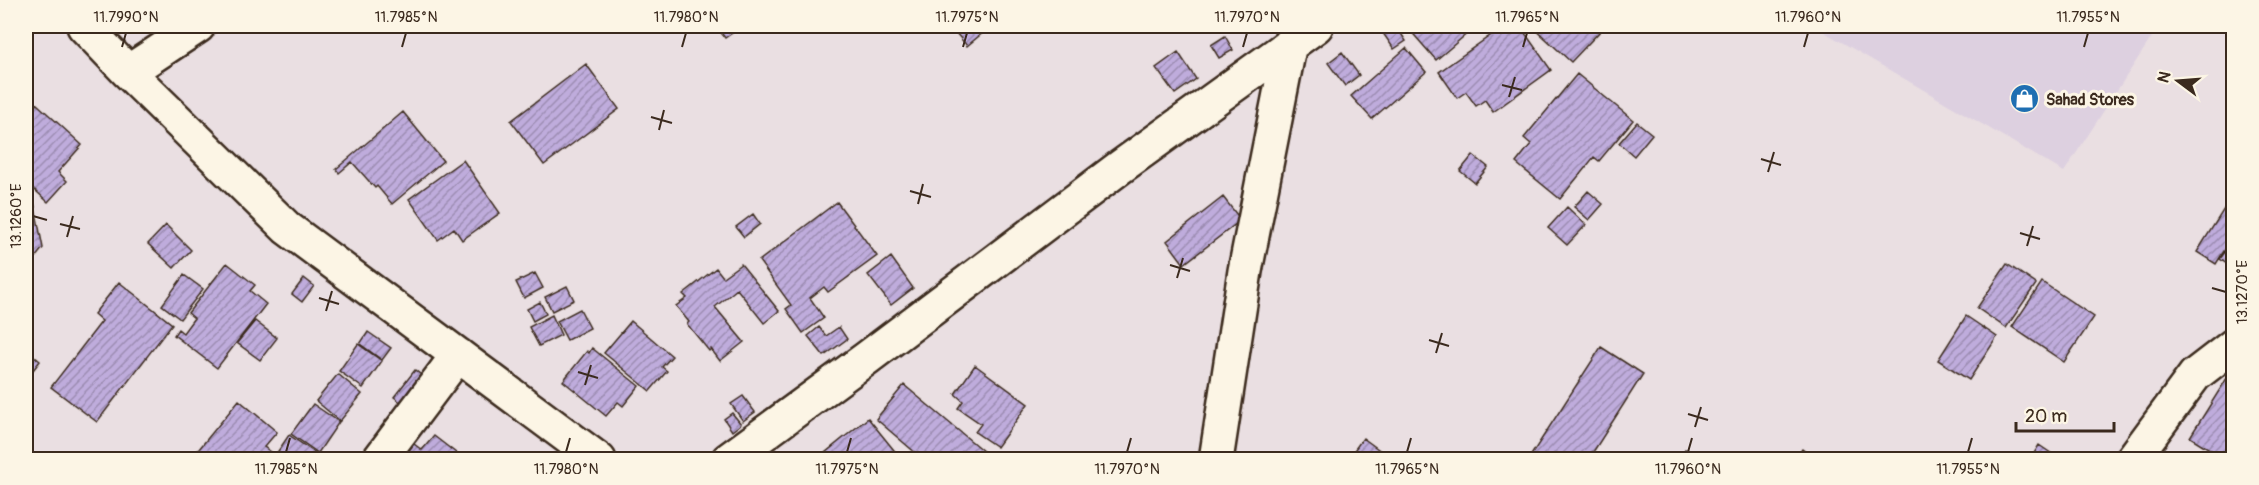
<svg xmlns="http://www.w3.org/2000/svg" width="2259" height="485" font-family="Pangolin,sans-serif">
<style>
.built{fill:#ddd0e0}
.building{fill:url(#building-hatch);stroke:#3b2a1e;stroke-width:1.5}
.lines{fill:none;stroke-linecap:round;stroke-linejoin:round}
.minor-casing{stroke:#3b2a1e;stroke-width:38}
.minor{stroke:#fcf5e5;stroke-width:33}
.ticks{fill:none;stroke:#3b2a1e;stroke-width:2}
.labels{text-anchor:middle;stroke-width:6;stroke-linejoin:round;paint-order:stroke}
.poi-label{font-size:16px;font-weight:bold;fill:#3b2a1e;stroke:#fcf5e5;text-anchor:start}
.neatline{fill:none;stroke:#3b2a1e;stroke-width:2}
.ticks-label{font-size:15px;text-anchor:middle;fill:#3b2a1e}
</style>
<defs>
<pattern id="building-hatch" width="6" height="6" patternUnits="userSpaceOnUse" patternTransform="scale(1.5)"><rect width="6" height="6" fill="#bfacdc"/><path d="M-1 1l2-2M0 6l6-6M5 7l2-2" fill="none" stroke="#9c8cb2"/></pattern>
</defs>
<rect width="100%" height="100%" fill="#eadfe2"/>
<filter id="ink" filterUnits="userSpaceOnUse"><feTurbulence type="fractalNoise" baseFrequency=".0167" numOctaves="2"/><feDisplacementMap in="SourceGraphic" scale="12" xChannelSelector="R" yChannelSelector="G"/><feConvolveMatrix kernelMatrix="1 2 1 2 8 2 1 2 1" color-interpolation-filters="sRGB"/></filter>
<g filter="url(#ink)">
<path class="built" d="M1814,26H2159L2064,172Z"/>
<path class="building" d="M716,26H742L725,38Z
M950,26H991L967,46Z
M1378,26H1396L1406,41L1394,49Z
M1413,26H1476L1436,60L1409,29Z
M1504,26H1520L1551,70L1493,112L1485,100L1476,106L1466,92L1457,98L1439,72Z
M1532,26H1598L1602,29L1571,62Z
M1225,36L1233,50L1219,58L1211,45Z
M1406,48L1426,72L1372,119L1351,96Z
M1178,52L1196,79L1175,94L1156,68Z
M1342,52L1359,75L1345,86L1328,63Z
M586,64L619,109L544,165L511,121Z
M1577,74L1633,120L1599,161L1594,157L1560,199L1516,163L1531,144L1524,138Z
M26,94L82,145L58,172L67,181L48,202L26,182Z
M403,112L443,161L392,204L377,186L375,188L352,162L339,173L336,169Z
M1637,122L1652,134L1634,156L1619,143Z
M1473,155L1488,167L1475,183L1460,171Z
M463,160L500,213L462,240L454,228L438,240L409,199Z
M26,186L32,192L43,248L26,269Z
M1588,191L1603,204L1589,220L1574,207Z
M2234,193V235L2216,264L2197,252Z
M1223,197L1241,220L1184,264L1167,241Z
M837,202L877,256L828,292L824,287L810,298L824,318L803,333L786,309L791,305L759,261Z
M1567,207L1586,225L1567,245L1548,228Z
M753,214L760,224L744,237L736,227Z
M166,225L191,250L174,268L148,244Z
M2234,239V269L2220,259Z
M891,257L913,288L891,305L868,275Z
M227,263L255,285L250,291L266,304L217,368L174,335L178,329L183,333L194,318L188,313Z
M741,264L779,311L764,323L737,289L715,307L744,342L720,361L711,349L709,351L687,324L689,322L676,306L687,298L683,294L716,268L723,277Z
M2007,264L2036,284L2006,328L1977,308Z
M535,273L543,288L524,298L516,282Z
M184,275L203,289L180,319L162,305Z
M304,278L314,286L302,302L292,294Z
M119,282L172,324L97,422L51,387L102,321L94,314Z
M2042,282L2094,317L2064,362L2012,327Z
M567,286L574,300L552,311L545,297Z
M540,302L546,314L533,321L527,309Z
M580,309L590,328L567,340L557,321Z
M552,315L561,335L539,346L529,327Z
M1966,316L1997,337L1969,380L1938,360Z
M255,321L277,338L260,360L237,343Z
M631,321L672,356L662,367L667,371L650,391L604,353Z
M26,326L31,335V344L28,351L40,361L26,379Z
M819,327L826,336L839,327L847,339L824,356L808,336Z
M368,332L391,348L382,360L360,344Z
M358,344L382,361L363,388L339,371Z
M1601,347L1643,374L1588,460H1528Z
M592,348L639,386L623,406L618,402L606,416L563,381L587,351L589,353Z
M975,365L1028,404L997,447L975,432L981,424L958,408L963,401L955,394Z
M415,370L430,382L409,409L394,397Z
M338,374L362,394L340,421L316,401Z
M2227,378L2234,382V460H2227L2190,437Z
M904,385L983,451L976,460H924L876,419Z
M743,396L755,412L743,421L731,404Z
M239,400L277,432L264,447L274,454L270,460H190Z
M313,404L339,422L318,453L291,434Z
M732,413L741,424L732,431L724,419Z
M868,418L902,460H830L825,453Z
M289,435L318,455L314,460H272Z
M434,436L465,460H395L410,441L422,450Z
M1363,438L1393,460H1347Z
M2039,445L2061,460H2030Z
M1685,449L1706,459V460H1679Z
M1802,449L1816,460H1794Z"/>
<g class="lines">
<defs>
<path id="minor" d="M84,26L128,72L287,228L599,460
M128,72L198,26
M379,460L458,355
M728,460L867,358L1119,168L1316,26
M1216,460L1245,271L1290,43
M2132,460L2195,375L2234,345"/>
</defs>
<use href="#minor" class="minor-casing"/>
<use href="#minor" class="minor"/>
</g>
</g>
<path class="ticks" d="M122,47L126,33M402,47L406,33M682,47L686,33M963,47L967,33M1243,47L1247,33M1523,47L1527,33M1804,47L1808,33M2084,47L2088,33M1502,85L1522,90M1509,97L1515,77M651,117L672,123M659,130L664,110M1761,159L1781,165M1768,172L1774,152M910,191L931,197M918,204L923,184M33,216L47,220M60,224L80,229M2020,233L2040,239M67,237L73,216M2027,246L2033,226M1170,265L1190,271M1177,278L1183,258M2212,288L2226,292M319,298L339,304M326,311L332,291M1429,340L1449,346M1436,353L1442,333M578,372L598,378M585,385L591,365M1688,414L1708,420M1695,427L1701,407M286,452L290,438M566,452L570,438M847,452L851,438M1127,452L1131,438M1407,452L1411,438M1688,452L1692,438M1968,452L1972,438"/>
<defs>
<symbol id="shop-disc" viewBox="-11 -11 22 22"><circle r="9.5" fill="#1f6fb2" stroke="#fcf5e5"/><path d="M-5-2.5h2.3a2.7 3.5 0 0 1 5.4 0H5L5.5 6h-11ZM-1.5-2.5h3a1.5 2.3 0 0 0-3 0Z" fill="#fff"/></symbol>
</defs>
<g fill-rule="evenodd">
<use href="#shop-disc" x="2008" y="82" width="33" height="33"/>
</g>
<g class="labels">
<g class="poi-label">
<text x="2046" y="105">Sahad Stores</text>
</g>
</g>
<rect width="2259" height="485" fill="none" stroke="#fcf5e5" stroke-width="66"/>
<g transform="translate(2178 81) rotate(286)" stroke="#fcf5e5" stroke-width="4.5" paint-order="stroke">
<path d="M0-4.5L10 22L0 15L-10 22Z" fill="#3b2a1e"/>
<text y="-9" font-size="16" font-weight="bold" text-anchor="middle" fill="#3b2a1e">N</text>
</g>
<path d="M2016 422v9h98v-9" fill="none" stroke="#3b2a1e" stroke-width="3"/>
<text x="2025" y="422" font-size="18" fill="#3b2a1e" stroke="#fcf5e5" stroke-width="4.5" paint-order="stroke">20 m</text>
<rect x="33" y="33" width="2193" height="419" class="neatline"/>
<g class="ticks-label">
<text x="126" y="22">11.7990°N</text>
<text x="406" y="22">11.7985°N</text>
<text x="686" y="22">11.7980°N</text>
<text x="967" y="22">11.7975°N</text>
<text x="1247" y="22">11.7970°N</text>
<text x="1527" y="22">11.7965°N</text>
<text x="1808" y="22">11.7960°N</text>
<text x="2088" y="22">11.7955°N</text>
<text transform="translate(16 216) rotate(-90)" y="5">13.1260°E</text>
<text transform="translate(2242 292) rotate(-90)" y="5">13.1270°E</text>
<text x="286" y="474">11.7985°N</text>
<text x="566" y="474">11.7980°N</text>
<text x="847" y="474">11.7975°N</text>
<text x="1127" y="474">11.7970°N</text>
<text x="1407" y="474">11.7965°N</text>
<text x="1688" y="474">11.7960°N</text>
<text x="1968" y="474">11.7955°N</text>
</g>
</svg>
